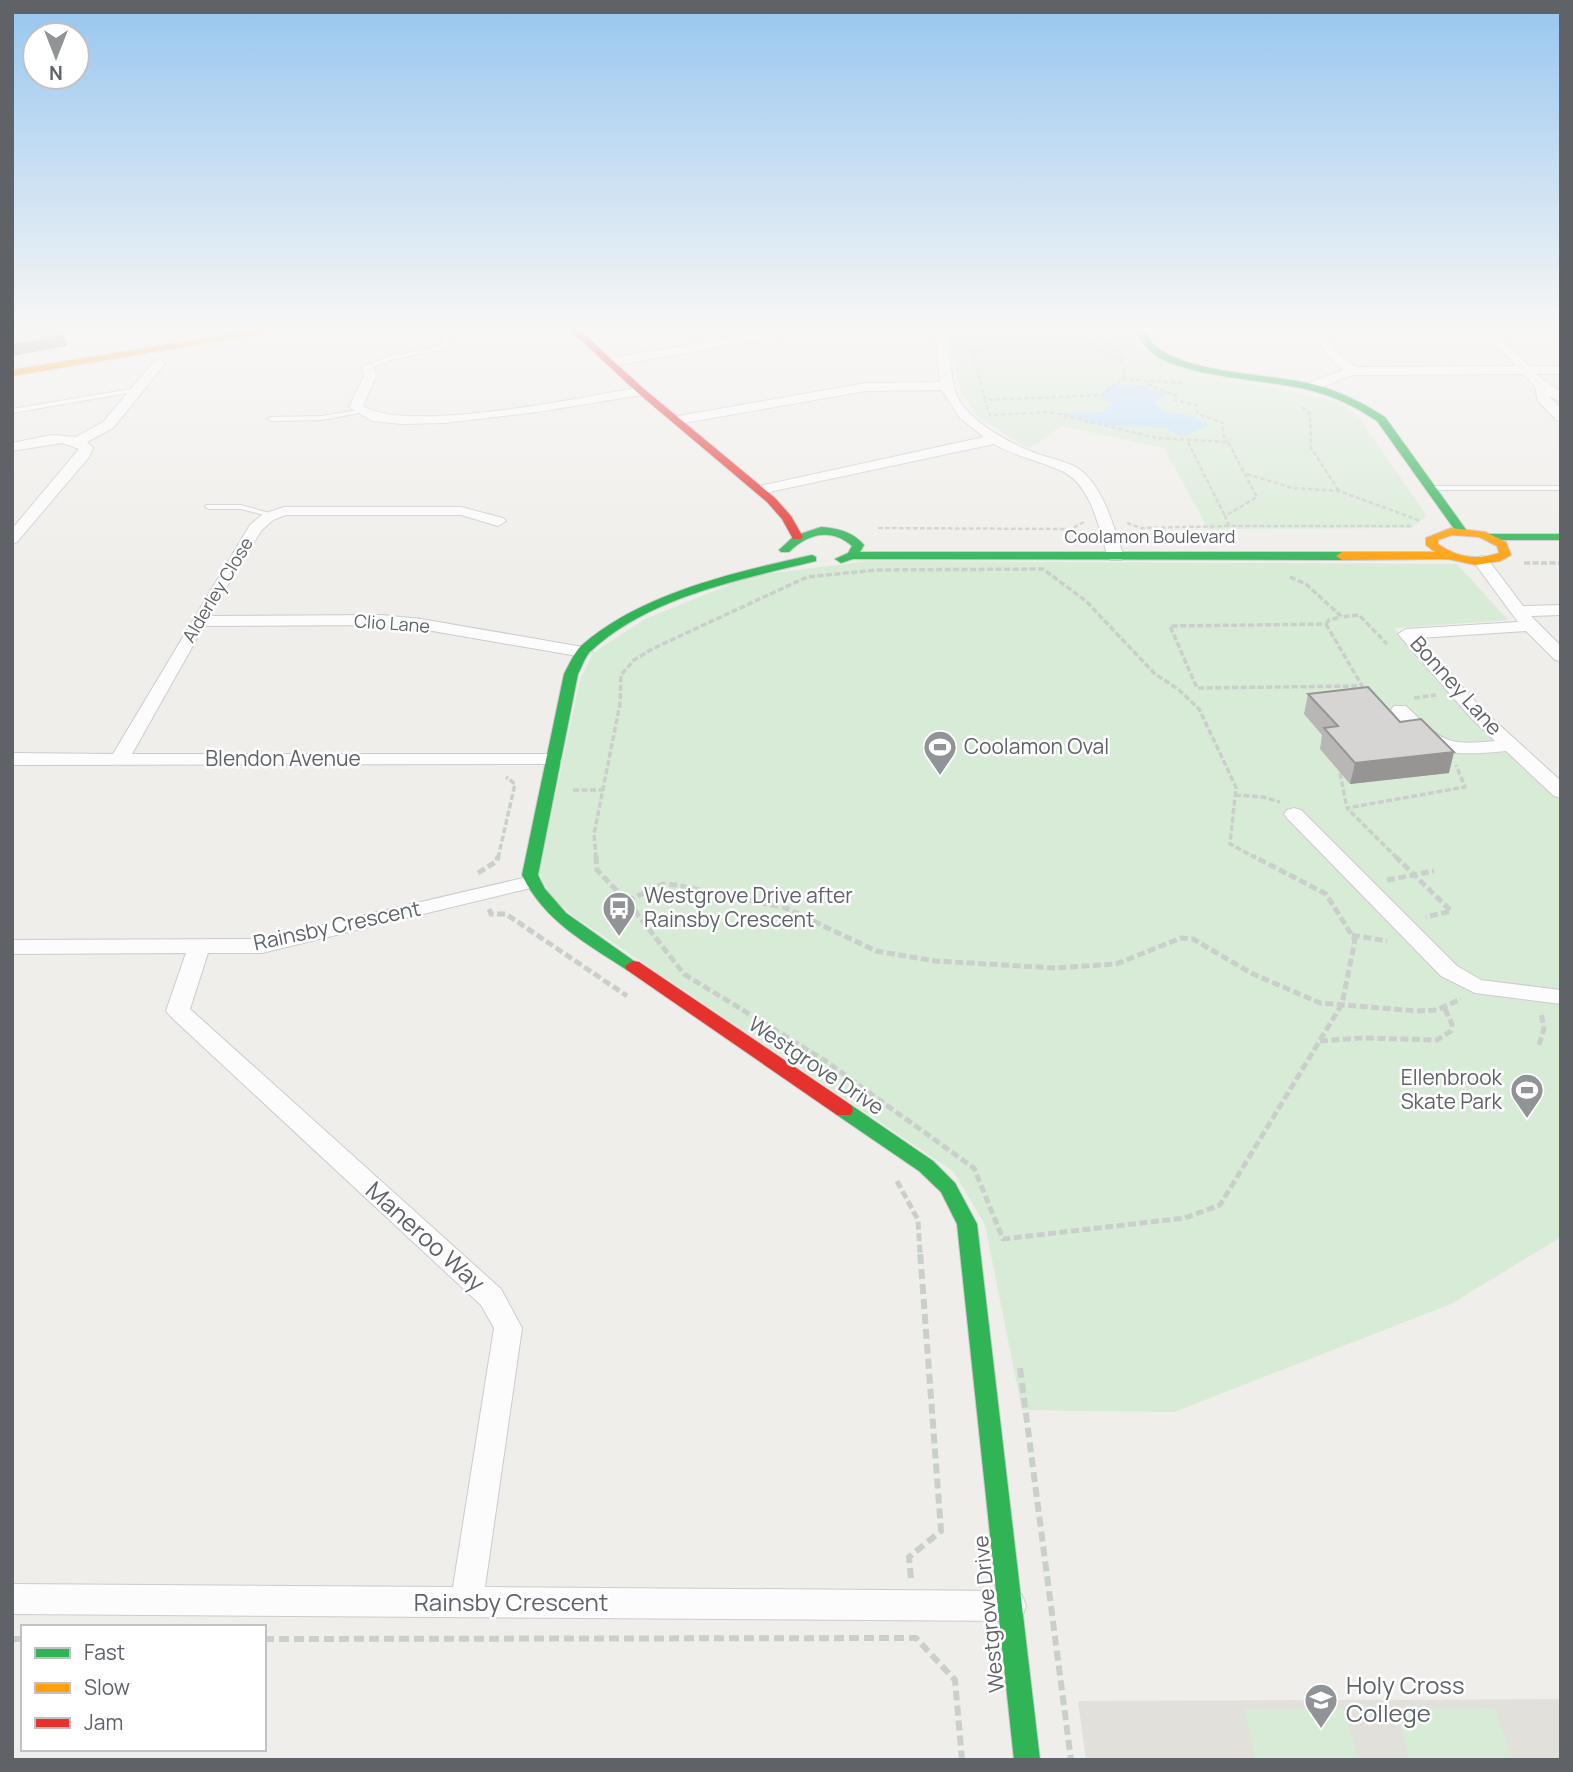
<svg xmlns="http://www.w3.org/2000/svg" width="1573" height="1772" font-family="Manrope,sans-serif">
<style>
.education{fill:#e2e0da}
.green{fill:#d8ebd6}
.water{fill:#bfe0f9}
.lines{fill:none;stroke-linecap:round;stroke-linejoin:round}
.lane-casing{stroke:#cbcccc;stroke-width:2}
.street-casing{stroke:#cbcccc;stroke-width:2}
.fast-casing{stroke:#cacacb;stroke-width:2}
.slow-casing{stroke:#cacacb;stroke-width:2}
.jam-casing{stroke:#cacacb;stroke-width:2}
.path-far3{stroke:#cacfcc;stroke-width:2.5;stroke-dasharray:4.5 2.5;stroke-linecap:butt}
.path-far2{stroke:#cacfcc;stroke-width:3.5;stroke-dasharray:6 2.5;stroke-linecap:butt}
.path-far1{stroke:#cacfcc;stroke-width:5;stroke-dasharray:8 3.5;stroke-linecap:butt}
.path{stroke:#cacfcc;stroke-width:6;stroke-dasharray:10 5;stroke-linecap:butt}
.lane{fill:#fdfcfc;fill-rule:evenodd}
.street{fill:#fdfcfc;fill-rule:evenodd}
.fast{fill:#30b455;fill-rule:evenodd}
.slow{fill:#ff9f0a;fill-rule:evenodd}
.jam{fill:#e5322d;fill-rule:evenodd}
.wall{fill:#b8b7b5}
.shaded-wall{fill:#969594}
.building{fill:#d6d5d3;stroke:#969594;stroke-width:2}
.labels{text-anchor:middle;stroke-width:5;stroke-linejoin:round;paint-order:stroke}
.far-street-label{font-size:18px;fill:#5f6368;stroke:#fff}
.street-label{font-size:21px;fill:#5f6368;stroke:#fff}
.poi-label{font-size:21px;fill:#5f6368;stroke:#fff;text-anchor:start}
.near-street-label{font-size:24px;fill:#5f6368;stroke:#fff}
.near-poi-label{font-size:24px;fill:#5f6368;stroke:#fff;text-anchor:start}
</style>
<rect width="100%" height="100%" fill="#efeeea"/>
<path class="education" d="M1561,1699V1760H1086L1078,1701Z"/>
<path class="green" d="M948,328H1127L1136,344L1157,358L1189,369L1342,403L1357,415L1427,516L1411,528L1208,529L1164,448L1061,426L1034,446L1025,447L976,415L959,387Z
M869,561L1457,564L1508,620L1394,628L1468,712L1561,800V1237L1451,1304L1174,1412L1022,1410L985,1225L953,1171L572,915L552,897L539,873L580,680L593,653L645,619L751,576Z
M1344,1708L1358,1759H1410L1395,1709L1494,1708L1513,1760H1256L1244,1709Z"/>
<path class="water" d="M1111,384L1140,385L1167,394L1154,403L1164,412L1189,415L1210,425L1182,437L1165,428L1105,425L1057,413L1103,412L1112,404L1098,397Z"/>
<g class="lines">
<defs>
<path id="lane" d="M447,336L450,338L447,346L442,349L391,360L368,369L365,367L387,357L438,347L442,344L444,338Z
M137,388L140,390L139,391L12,413V409Z
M358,410L360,411V413L322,420L271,421L268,419L271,417L322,416Z
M1428,486H1561V490H1431L1427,488Z
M206,505H241L276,515L272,517L241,509H209L205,507Z"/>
<path id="street" d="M787,328H813L807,332L611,366L605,362L611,358Z
M935,328H947C949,349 950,371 955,391C963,419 1012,445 1038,454C1054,460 1074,462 1086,475C1107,497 1114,529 1124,557L1122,560H1110L1108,557C1099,529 1092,487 1064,472C1041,461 1016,457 994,444L760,494L753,490L760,486L984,437L960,418L942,390L866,391L678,424L671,420L678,416L866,383L940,382Z
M1308,328H1320L1344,359L1356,367L1516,366L1480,328H1492L1529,366H1561V374H1536L1561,392V402L1549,396L1561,409V421L1556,420L1538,401L1535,387L1523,374L1353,375C1338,378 1321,392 1306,390V384L1343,370L1336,365Z
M159,359L165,363L163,366L113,428L87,442L93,448L89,457L17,542L12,544V529L79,449L62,443L12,451V443L51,435L76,437L103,422L155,360Z
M368,363L374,367L376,376L363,406C409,434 584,397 641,387L647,391L641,395L538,412L444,423L402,424L372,421L349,407L364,376L362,367Z
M284,507H461L503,518L506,521L498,526L461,515H286L273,520L261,531L209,616L382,615L421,619L583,647L592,652L583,657L421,629L382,625L204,626L132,754H553L560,756L562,760L560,764L12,765V753L113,754L250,525L263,514Z
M1481,556L1487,558L1523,606L1561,605V615L1531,616L1561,646V661L1555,660L1526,631L1419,638L1483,710L1561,781V798L1554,796L1506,751C1452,756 1426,757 1391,710L1394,706H1406C1443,741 1443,746 1495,741L1471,718L1398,634L1406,629L1518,622L1473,561Z
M1294,808L1301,810L1457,966L1481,980L1561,990V1004L1475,993L1441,976L1287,818L1284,814L1287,810Z
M532,876L539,878L542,882L539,886L262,953H208L190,1009L501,1289L522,1328L485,1587L1010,1591L1022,1595L1026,1606L1022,1617L1010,1621L12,1614V1584L453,1587L494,1328L481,1305L170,1016L166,1011L186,953L12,954V940L262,939Z"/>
<path id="fast" d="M1134,328H1142C1147,335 1151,344 1159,349C1197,375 1270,373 1316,385C1341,392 1363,403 1385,417L1467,531L1457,533L1377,421C1356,407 1334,396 1309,390C1269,379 1178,378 1149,350C1142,344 1138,335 1134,328Z
M821,527C838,528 853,532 864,545L860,552H1342L1348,556L1342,560L853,559L841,563L835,559L848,553L852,546C831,527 807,534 789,552H781L779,550L794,536Z
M1561,534V540H1490L1484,537L1490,534Z
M812,555L816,557V561C742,579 649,597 591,651C585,656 582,667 578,674L538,875L545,889L566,913L641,966L633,971L627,970C586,943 544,921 522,875L564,674C569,665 574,653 581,646C641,593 736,572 812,555Z
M844,1104L851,1105L933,1161L955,1183L977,1224L1040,1760H1014L957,1224L941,1192L919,1171L837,1115L835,1110L837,1105Z"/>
<path id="slow" d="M272,328H291L12,376V370Z
M1451,528L1485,532L1506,542L1511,555L1500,561L1476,565L1448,559L1342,560L1336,556L1342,552H1435L1426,545V538ZM1452,535L1479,537L1497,546L1499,553C1477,561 1456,557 1438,544V540Z"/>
<path id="jam" d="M568,328H577L644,389L775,498L791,516L803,537L801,539H793L782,519L767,502L638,393Z
M633,961L639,962L851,1105L853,1110L851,1115H837L627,970L625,966Z"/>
</defs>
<use href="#lane" class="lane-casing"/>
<use href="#street" class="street-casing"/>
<use href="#fast" class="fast-casing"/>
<use href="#slow" class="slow-casing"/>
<use href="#jam" class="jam-casing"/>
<path class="path-far3" d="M967,328L973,352
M1105,328L1102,339L1122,359L1125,377L1102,395L985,400L990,415L1049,412L1157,438L1228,442L1257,497L1225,516L1229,526H1413
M1122,379L1184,383
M1147,384L1176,396L1174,400L1196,405L1198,414L1223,423V435L1227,441
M985,400L973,352L986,348L1006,332L1048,330L1082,336L1109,356L1122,361
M1302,407L1310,414L1311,448L1339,491
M1188,442L1225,516
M1247,474L1292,488L1339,491L1421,521
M1127,523L1141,528L1229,526
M878,528L1071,529L1084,522"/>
<path class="path-far2" d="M1524,563H1561
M1290,577L1306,584L1342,617L1359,615L1387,644
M1326,624L1362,686L1197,688L1170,626Z
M1326,624L1329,620L1341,617
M1414,698L1436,695
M1340,773L1347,808
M573,790H603
M1235,795L1263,797L1280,802
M498,858L515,784L506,777
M596,858L594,834L620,704L621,675L634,660L654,648L807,577L876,570L1043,569L1086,601L1155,674L1178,689L1199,709L1236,787L1230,844L1256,858
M1397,858L1347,808L1465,787L1456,765"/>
<path class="path-far1" d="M596,856L597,870L627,901L684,974L824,1060L974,1168L1003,1239L1185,1218L1220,1205L1342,1004L1355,940L1326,894L1253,856
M1395,856L1451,911L1426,917
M478,873L497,861L498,856
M1387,880L1434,871
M627,901L663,884L676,885L786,908L876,951L935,961L1056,968L1116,964L1181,938L1193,939L1251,973L1320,1003L1417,1011L1437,1010L1461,999
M489,909L491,914H506L627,996
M1352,935L1387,941
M1320,1041L1362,1038L1437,1040L1451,1031L1452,1024L1444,1007
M1539,1045L1544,1029L1541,1013
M897,1181L918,1220L920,1253"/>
<path class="path" d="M1020,1368L1071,1760
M911,1578L909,1557L941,1531L920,1251
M12,1639H23
M264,1639L916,1638L955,1680L962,1760"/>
<use href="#lane" class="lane"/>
<use href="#street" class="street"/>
<use href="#fast" class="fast"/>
<use href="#slow" class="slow"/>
<use href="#jam" class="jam"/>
</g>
<path class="wall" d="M1308,694L1449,773L1350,784L1320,749L1322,735L1304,714Z"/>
<path class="shaded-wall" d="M65,335L67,346L12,356V345Z
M1454,752L1449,773L1350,784L1355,763Z"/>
<path class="building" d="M12,328H58L65,335L12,345Z
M1368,687L1400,722L1421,719L1454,752L1355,763L1324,728L1338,726L1308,694Z"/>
<linearGradient id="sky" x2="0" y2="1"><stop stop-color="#97c6ef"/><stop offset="0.57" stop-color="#f8f7f6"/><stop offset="1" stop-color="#f8f7f6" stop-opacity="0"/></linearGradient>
<rect width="1573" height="576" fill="url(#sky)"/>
<defs>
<symbol id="stadium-pin" viewBox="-11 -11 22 30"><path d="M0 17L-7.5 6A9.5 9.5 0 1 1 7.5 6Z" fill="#919496" stroke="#fff"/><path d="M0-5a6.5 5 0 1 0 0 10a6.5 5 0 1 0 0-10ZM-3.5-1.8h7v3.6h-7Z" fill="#fff"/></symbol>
<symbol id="bus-pin" viewBox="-11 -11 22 30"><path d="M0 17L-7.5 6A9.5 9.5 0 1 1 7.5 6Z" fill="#919496" stroke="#fff"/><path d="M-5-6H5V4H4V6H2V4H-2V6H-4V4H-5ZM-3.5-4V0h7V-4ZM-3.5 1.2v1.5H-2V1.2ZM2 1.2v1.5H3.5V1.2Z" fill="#fff"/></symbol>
<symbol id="school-pin" viewBox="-11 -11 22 30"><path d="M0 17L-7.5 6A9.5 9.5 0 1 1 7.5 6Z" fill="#919496" stroke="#fff"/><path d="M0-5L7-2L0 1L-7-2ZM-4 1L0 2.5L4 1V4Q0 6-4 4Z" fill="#fff"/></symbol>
</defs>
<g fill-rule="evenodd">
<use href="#stadium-pin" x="921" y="728" width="38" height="52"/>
<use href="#bus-pin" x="600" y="889" width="38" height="52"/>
<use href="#stadium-pin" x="1508" y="1071" width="38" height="52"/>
<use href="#school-pin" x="1302" y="1681" width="38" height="52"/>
</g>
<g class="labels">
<g class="far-street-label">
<text x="1150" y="543">Coolamon Boulevard</text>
<text transform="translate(218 590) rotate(-59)" y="6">Alderley Close</text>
<text transform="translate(392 624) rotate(4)" y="6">Clio Lane</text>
</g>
<g class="street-label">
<text transform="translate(1456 686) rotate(48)" y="7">Bonney Lane</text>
<text x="283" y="766">Blendon Avenue</text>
<text transform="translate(337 926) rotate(-12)" y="7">Rainsby Crescent</text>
<text transform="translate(816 1066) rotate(34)" y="7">Westgrove Drive</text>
<text transform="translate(989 1614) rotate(-96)" y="7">Westgrove Drive</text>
</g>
<g class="poi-label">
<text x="964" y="754">Coolamon Oval</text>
<text x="644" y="903">Westgrove Drive after<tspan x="644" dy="24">Rainsby Crescent</tspan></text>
<text x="1502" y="1085" text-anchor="end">Ellenbrook<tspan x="1502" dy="24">Skate Park</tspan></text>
</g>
<g class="near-street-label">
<text transform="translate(425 1237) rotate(42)" y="8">Maneroo Way</text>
<text x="511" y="1611">Rainsby Crescent</text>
</g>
<g class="near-poi-label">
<text x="1346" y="1694">Holy Cross<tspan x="1346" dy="28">College</tspan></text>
</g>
</g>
<rect width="1573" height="1772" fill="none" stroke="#5f6368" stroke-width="28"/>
<rect x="21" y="1625" width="245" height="126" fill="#ffffff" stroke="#bfc1c3" stroke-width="2"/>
<rect x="35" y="1648" width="35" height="10" fill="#30b455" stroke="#bfc1c3" stroke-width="2"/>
<text x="84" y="1660" font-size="21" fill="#5f6368">Fast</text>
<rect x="35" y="1683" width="35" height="10" fill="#ff9f0a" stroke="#bfc1c3" stroke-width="2"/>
<text x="84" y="1695" font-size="21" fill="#5f6368">Slow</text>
<rect x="35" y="1718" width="35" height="10" fill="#e5322d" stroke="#bfc1c3" stroke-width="2"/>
<text x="84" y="1730" font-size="21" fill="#5f6368">Jam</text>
<g transform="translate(56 56) rotate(180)"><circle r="33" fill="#ffffff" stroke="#bfc1c3" stroke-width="2"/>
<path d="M0-5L12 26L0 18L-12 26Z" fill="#919496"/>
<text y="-10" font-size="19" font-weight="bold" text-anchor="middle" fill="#5f6368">N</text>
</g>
</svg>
